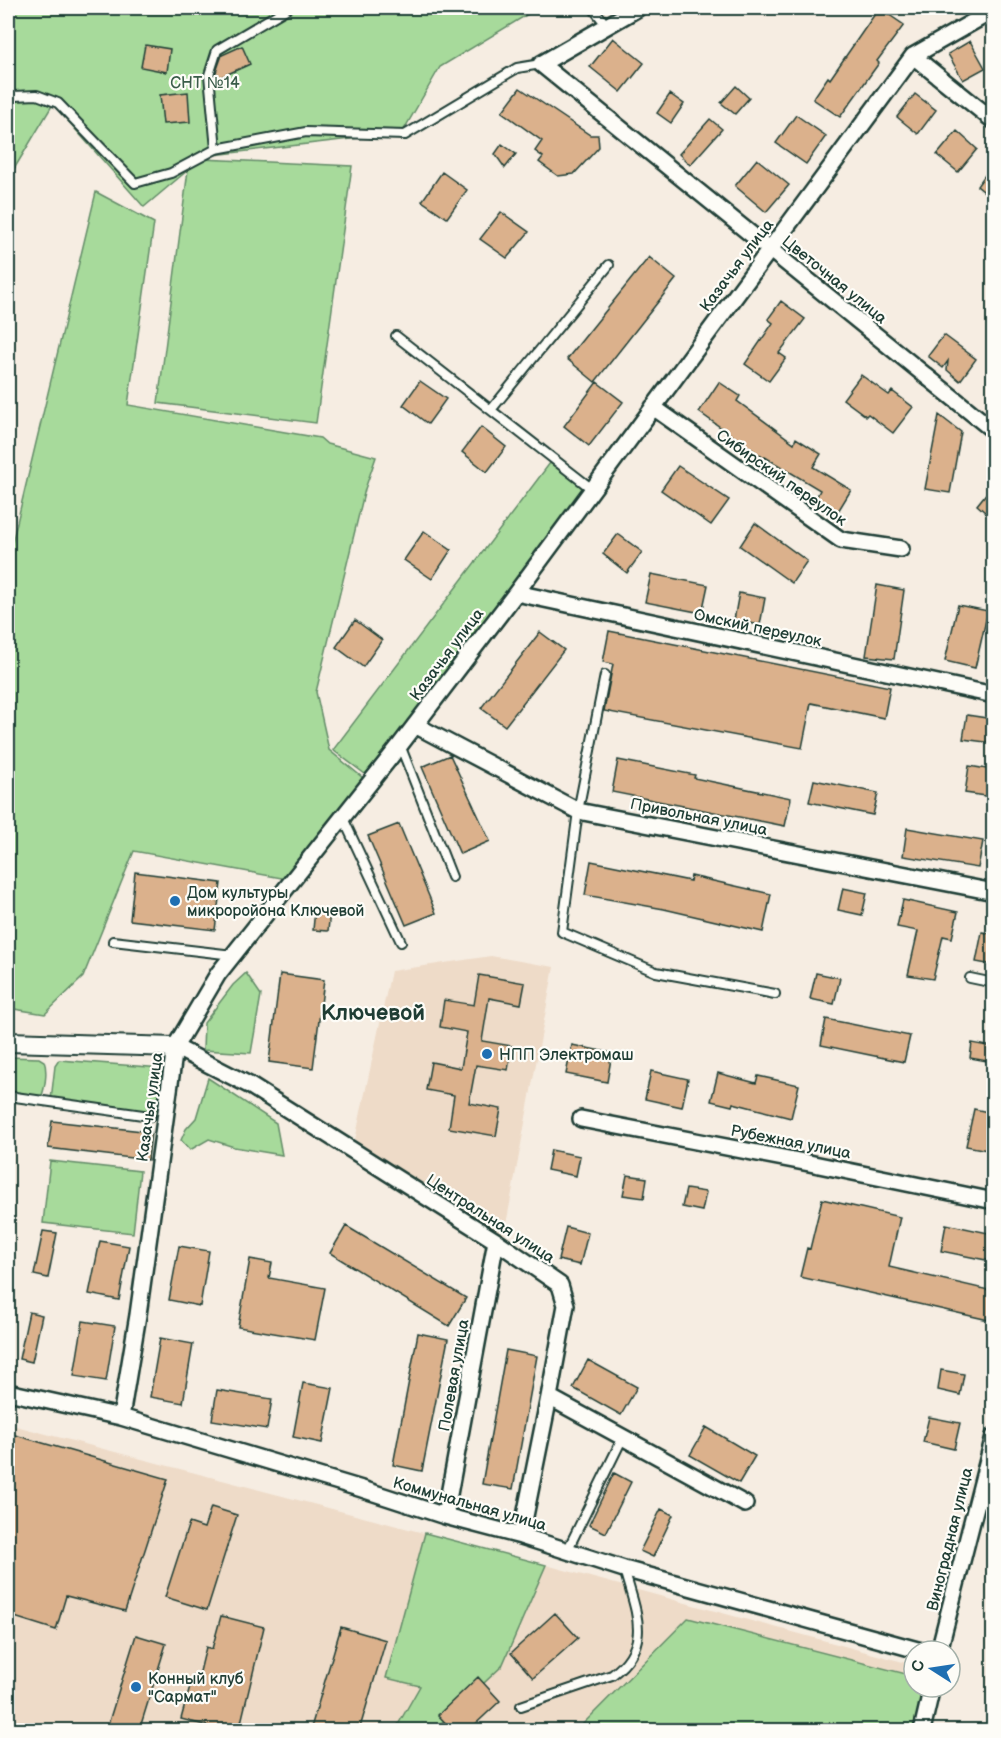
<svg xmlns="http://www.w3.org/2000/svg" width="1001" height="1738" font-family="'Balsamiq Sans',sans-serif">
<style>
.built{fill:#eedbc8}
.green{fill:#a7da9b;stroke:#638c68;stroke-width:1.5}
.building{fill:#dbb18c;stroke:#1f3d34;stroke-width:1.5}
.lines{fill:none;stroke-linecap:round;stroke-linejoin:round}
.service-casing{stroke:#1f3d34;stroke-width:12}
.minor-casing{stroke:#1f3d34;stroke-width:20}
.tertiary-casing{stroke:#1f3d34;stroke-width:22}
.service{stroke:#fdfcf7;stroke-width:8}
.minor{stroke:#fdfcf7;stroke-width:15}
.tertiary{stroke:#fdfcf7;stroke-width:18}
.poi-dot{fill:#1f6fb2;stroke:#fdfcf7;stroke-width:2}
.labels{text-anchor:middle;stroke-width:4.5;stroke-linejoin:round;paint-order:stroke}
.park-label{font-size:16px;fill:#3a5c49;stroke:#fdfcf7}
.street-label{font-size:16px;fill:#1f3d34;stroke:#fdfcf7}
.poi-label{font-size:16px;fill:#1f3d34;stroke:#fdfcf7;text-anchor:start}
.district-label{font-size:22px;font-weight:bold;fill:#1f3d34;stroke:#fdfcf7}
</style>
<rect width="100%" height="100%" fill="#f6ede2"/>
<filter id="ink" filterUnits="userSpaceOnUse"><feTurbulence type="fractalNoise" baseFrequency=".0167" numOctaves="2"/><feDisplacementMap in="SourceGraphic" scale="12" xChannelSelector="R" yChannelSelector="G"/><feConvolveMatrix kernelMatrix="1 2 1 2 8 2 1 2 1" color-interpolation-filters="sRGB"/></filter>
<g filter="url(#ink)">
<path class="built" d="M491,956L554,967L503,1241L355,1140L391,971Z
M8,1424L546,1565L914,1665L917,1730H8Z"/>
<path class="green" d="M8,8H538L440,67L402,133L205,156L202,159L352,166L316,423L158,403L188,170L144,207L53,104L8,179Z
M96,192L154,223L128,405L320,438L327,444L376,457L365,489L316,692L329,750L363,778L343,818L287,879L134,851L83,977L45,1014L8,1008V560Z
M550,463L591,494L373,780L333,750Z
M246,973L261,995L251,1053L203,1050L204,1023L233,985Z
M8,1057L39,1058L44,1061C48,1071 45,1092 39,1101L8,1100Z
M59,1060L162,1068L168,1073L161,1112L150,1116L51,1100L55,1066Z
M208,1078L276,1123L282,1155L234,1147L209,1139L190,1150L181,1140L186,1129L196,1118Z
M50,1161L140,1171L133,1233L43,1223Z
M425,1533L546,1565L502,1666L434,1730H395L420,1686L386,1678Z
M688,1618L914,1676V1687H927L916,1730H577Z"/>
<path class="building" d="M879,8L904,25L877,61L879,63L840,117L813,99L828,77L830,79Z
M613,38L644,63L621,92L590,67Z
M970,41L985,68L963,80L948,54Z
M145,45L170,49L167,72L141,67Z
M242,46L250,64L219,78L216,72L222,55Z
M736,86L749,98L735,114L721,103Z
M520,88L590,135H598L599,147L574,174L558,176L539,162L543,157L535,151L542,141L502,112Z
M188,92L190,122L163,124L160,95Z
M670,94L684,104L671,123L657,113Z
M915,94L936,110L918,134L897,117Z
M796,115L826,136L806,164L776,143Z
M710,119L722,129L690,165L679,154Z
M957,131L977,149L958,172L937,155Z
M502,144L516,154L505,168L495,154Z
M757,159L789,185L766,212L735,186Z
M993,164V199L977,186Z
M442,172L467,190L447,218L422,201Z
M501,212L529,232L507,258L480,239Z
M649,257L676,279L595,382L567,359Z
M781,301L805,319L779,353L786,358L769,381L745,364L773,323L768,319Z
M944,335L976,359L960,381L947,370L948,361L943,368L928,356Z
M861,375L889,395L892,391L913,407L893,433L868,414L866,416L843,399Z
M420,381L446,399L428,424L403,405Z
M597,382L623,402L589,446L564,426Z
M719,382L740,396L737,401L794,443L796,438L821,454L813,467L851,490L837,513L815,500L820,490L765,457L764,458L699,412Z
M939,415L961,432L950,493L925,489Z
M481,427L506,447L487,472L462,452Z
M678,466L729,500L711,525L661,490Z
M993,485V519L977,505Z
M755,523L807,561L792,583L740,546Z
M424,531L451,550L432,579L404,560Z
M618,534L642,552L627,573L603,554Z
M651,574L708,585L702,613L645,602Z
M877,585L904,590L894,659L866,656Z
M739,593L765,598L760,625L734,620Z
M958,605L988,611L975,668L945,661Z
M355,620L382,640L363,667L336,647Z
M609,631L890,687L884,718L811,703L802,748L604,711L613,664L603,662Z
M540,632L564,650L505,726L481,708Z
M967,715L993,719V743L963,739Z
M450,755L490,841L460,854L422,767Z
M618,760L695,775L694,778L791,798L785,826L612,792Z
M969,766L993,770V797L965,793Z
M814,780L878,793L873,815L809,802Z
M399,824L436,913L406,925L368,836Z
M907,828L983,841L978,868L903,856Z
M591,861L690,881L691,876L771,894L763,932L664,909L585,895Z
M135,872L221,883L215,930L130,920Z
M843,888L867,893L862,915L838,910Z
M903,900L958,912L952,938L943,936L933,979L908,975L918,931L897,927Z
M315,909L330,911L328,931L313,930Z
M982,932L993,934V965L976,962Z
M816,973L840,978L834,1004L810,999Z
M280,974L324,980L313,1068L269,1062Z
M479,975L525,983L521,1004L489,998L482,1041L512,1046L508,1070L476,1065L469,1103L501,1109L496,1136L449,1128L454,1095L426,1090L431,1062L461,1068L467,1032L440,1027L444,1000L474,1005Z
M826,1019L910,1036L904,1062L821,1045Z
M972,1043L993,1047V1062L970,1058Z
M572,1045L612,1053L607,1082L566,1074Z
M651,1071L688,1079L682,1107L645,1099Z
M718,1073L756,1083L758,1076L799,1085L791,1118L733,1103L732,1106L711,1101Z
M974,1109L993,1113V1151L966,1146Z
M52,1121L151,1132L148,1160L48,1148Z
M551,1150L580,1156L576,1176L547,1170Z
M627,1175L647,1178L644,1198L623,1195Z
M686,1189L706,1192L702,1211L682,1207Z
M822,1199L900,1217L889,1267L993,1291V1321L800,1277L807,1248L810,1249Z
M946,1224L993,1234L991,1261L941,1251Z
M346,1226L466,1298L449,1326L330,1253Z
M566,1227L588,1233L580,1265L558,1260Z
M43,1231L57,1233L48,1278L34,1275Z
M100,1241L129,1246L119,1300L89,1294Z
M179,1246L209,1251L200,1306L169,1300Z
M250,1259L272,1263L269,1278L325,1288L315,1340L238,1327Z
M29,1312L42,1315L32,1362L19,1359Z
M83,1321L115,1326L106,1381L74,1376Z
M418,1333L448,1339L422,1471L393,1465Z
M160,1338L193,1344L183,1403L150,1397Z
M506,1350L537,1356L513,1489L482,1484Z
M588,1360L637,1387L621,1415L573,1388Z
M941,1370L964,1374L960,1395L938,1390Z
M303,1383L333,1388L322,1443L293,1437Z
M217,1390L272,1399L267,1429L212,1420Z
M929,1417L960,1423L954,1449L923,1442Z
M706,1427L755,1456L739,1483L690,1455Z
M8,1433L168,1479L125,1611L66,1596L56,1630L8,1615Z
M614,1473L631,1482L606,1533L589,1525Z
M211,1507L237,1515L207,1610L165,1597L189,1523L204,1528Z
M661,1509L673,1515L653,1557L640,1551Z
M555,1613L578,1638L533,1678L511,1653Z
M221,1616L264,1627L239,1731H227L181,1719L193,1675L199,1676L206,1647L212,1649Z
M341,1627L386,1640L359,1731H310Z
M136,1635L166,1644L139,1731H106Z
M478,1677L500,1701L468,1731H453L438,1715Z"/>
<g class="lines">
<defs>
<path id="service" d="M593,8L607,26
M8,101L14,96L37,95L58,103L135,183L171,173L216,149L306,132L405,135L517,68L541,64
M216,149L209,75L217,50L288,8
M396,336L592,489
M491,410L609,265
M605,675L578,811L562,932L656,972L775,994
M400,745L452,877
M343,818L401,942
M113,941L233,955
M970,978L994,983
M8,1096L150,1116
M567,1551L623,1437
M521,1706L612,1675C654,1644 635,1611 624,1569"/>
<path id="minor" d="M638,8L541,64L994,431
M913,56L994,121
M653,407L841,540L901,549
M516,593L994,695
M415,725L578,811L994,892
M175,1047L249,1085L496,1241L560,1285L566,1305L549,1397L745,1504
M581,1119L809,1163L994,1201
M8,1392L121,1417L362,1489L445,1516L521,1536L624,1569L921,1651
M121,1417L138,1315L175,1047L218,974L400,745L516,593L913,56L994,10
M445,1516L496,1241
M521,1536L549,1397
M939,1651L994,1436
M922,1730L932,1687"/>
<path id="tertiary" d="M8,1042L175,1047"/>
</defs>
<use href="#service" class="service-casing"/>
<use href="#minor" class="minor-casing"/>
<use href="#tertiary" class="tertiary-casing"/>
<use href="#service" class="service"/>
<use href="#minor" class="minor"/>
<use href="#tertiary" class="tertiary"/>
</g>
</g>
<g class="poi-dot">
<circle cx="175" cy="901" r="6"/>
<circle cx="487" cy="1054" r="6"/>
<circle cx="136" cy="1687" r="6"/>
</g>
<g class="labels">
<g class="park-label">
<text x="205" y="88">СНТ №14</text>
</g>
<g class="street-label">
<text transform="translate(736 265) rotate(-53)" y="6">Казачья улица</text>
<text transform="translate(835 279) rotate(39)" y="6">Цветочная улица</text>
<text transform="translate(782 477) rotate(35)" y="6">Сибирский переулок</text>
<text transform="translate(758 627) rotate(12)" y="6">Омский переулок</text>
<text transform="translate(446 654) rotate(-53)" y="6">Казачья улица</text>
<text transform="translate(699 816) rotate(11)" y="6">Привольная улица</text>
<text transform="translate(149 1107) rotate(-82)" y="6">Казачья улица</text>
<text transform="translate(791 1141) rotate(11)" y="6">Рубежная улица</text>
<text transform="translate(491 1218) rotate(33)" y="6">Центральная улица</text>
<text transform="translate(453 1375) rotate(-80)" y="6">Полевая улица</text>
<text transform="translate(470 1503) rotate(16)" y="6">Коммунальная улица</text>
<text transform="translate(949 1539) rotate(-76)" y="6">Виноградная улица</text>
</g>
<g class="poi-label">
<text x="187" y="898">Дом культуры<tspan x="187" dy="18">микроройона Ключевой</tspan></text>
<text x="499" y="1060">НПП Электромаш</text>
<text x="148" y="1684">Конный клуб<tspan x="148" dy="18">"Сармат"</tspan></text>
</g>
<g class="district-label">
<text x="373" y="1020">Ключевой</text>
</g>
</g>
<rect width="1001" height="1738" fill="none" stroke="#fdfcf7" stroke-width="30"/>
<rect x="15" y="15" width="971" height="1708" fill="none" stroke="#1f3d34" stroke-width="2" filter="url(#ink)"/>
<g transform="translate(932 1669) rotate(282)"><circle r="28" fill="#fdfcf7" stroke="#a4b0a9" stroke-width="1.5"/>
<path d="M0-4.5L10 22L0 15L-10 22Z" fill="#1f6fb2"/>
<text y="-9" font-size="16" font-weight="bold" text-anchor="middle" fill="#1f3d34">С</text>
</g>
</svg>
